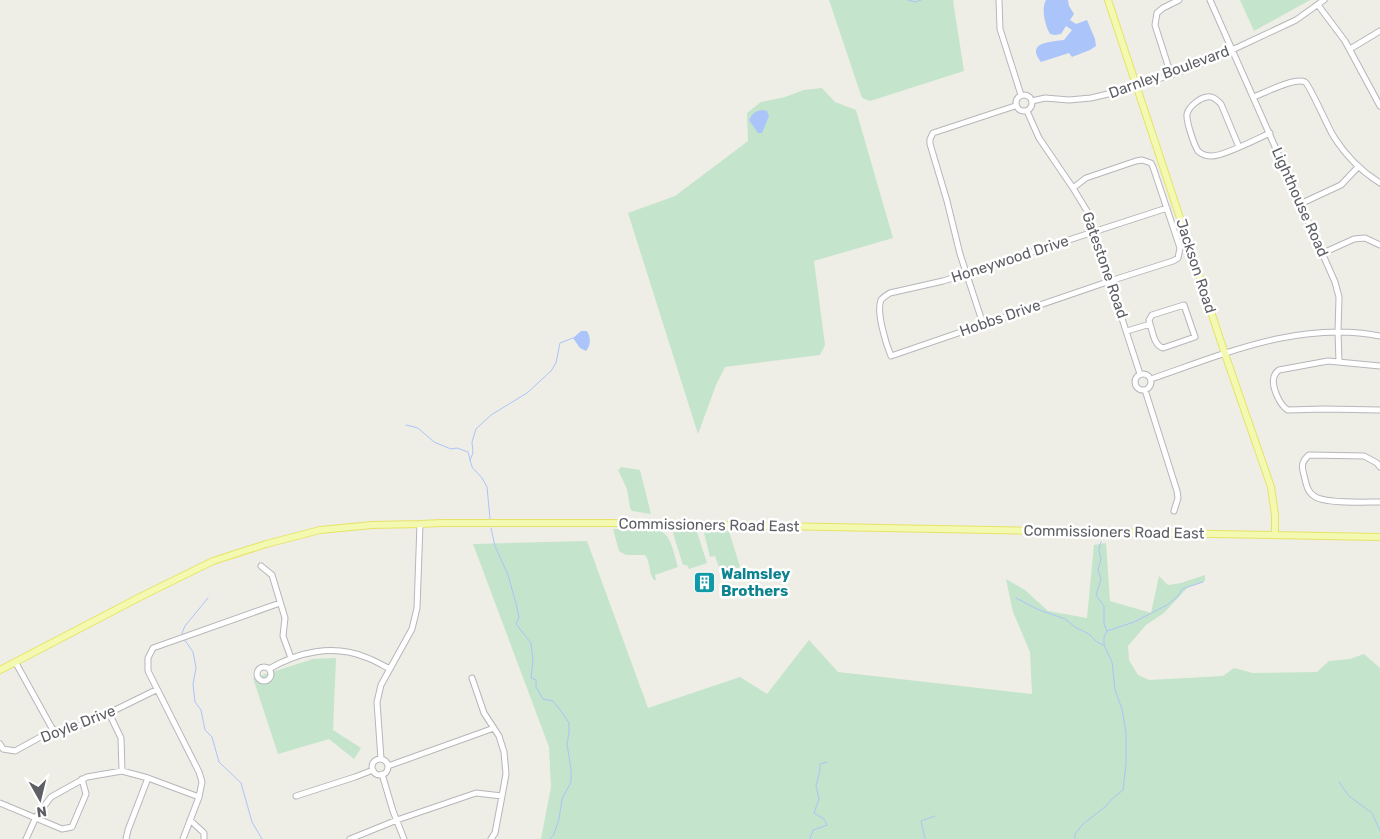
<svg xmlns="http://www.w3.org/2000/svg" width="1380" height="839" font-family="Rubik,sans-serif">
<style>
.green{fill:#c4e4cc}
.water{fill:#abc4f9}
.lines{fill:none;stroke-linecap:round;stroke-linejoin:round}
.stream{stroke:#abc4f9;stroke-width:1}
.minor-casing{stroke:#b6b6bb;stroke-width:7}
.major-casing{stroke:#e7e366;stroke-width:8}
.minor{stroke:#fff;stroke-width:5}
.major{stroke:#f3f9b0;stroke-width:6}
.labels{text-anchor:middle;stroke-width:5;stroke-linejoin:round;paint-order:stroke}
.street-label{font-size:15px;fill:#5d5f65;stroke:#fff}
.culture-label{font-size:15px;font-weight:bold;fill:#0d838f;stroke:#fff;text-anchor:start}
</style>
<rect width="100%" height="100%" fill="#eeeee6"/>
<path class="green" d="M829,0H954L953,1L964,71L870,101L862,98Z
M1240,0H1310L1254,31Z
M822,88L835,102L856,110L893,238L814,261L825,345L820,355L725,367L716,385L698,434L628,213L675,196L748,141L747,113L761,102L785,97L804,90Z
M621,467L640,470L651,514L632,511L630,508L627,489L618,470Z
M613,529L659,530C672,535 674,555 678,567L655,575L656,580H654C648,573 651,562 645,555H626L619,551Z
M691,530L697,532L707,563L689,569L687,565H683L673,533L675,532Z
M729,531L740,567L721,573L715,556L710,557L704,533L706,532Z
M587,541L648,708L740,677L767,694L809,640L838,672L1032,694L1030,652L1013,612L1006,579L1025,590L1048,611L1087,618L1094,545L1106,543L1110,601L1151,613L1159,576L1168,585L1181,583L1205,575V581L1188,587L1164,613L1146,625L1128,646L1129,660L1138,675L1149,680L1223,676L1234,668L1253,673L1317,672L1329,661L1350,659L1364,654L1380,668V839H541L551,787L549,747L473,544Z
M336,658L333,730L361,748L354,759L329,739L278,754L253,678L313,659Z"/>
<path class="water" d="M1046,0H1068L1069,6L1074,14L1070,20L1076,24L1087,20L1095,39L1096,46L1090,50L1072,57L1069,53L1041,62C1025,42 1051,42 1064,40L1072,30L1066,26L1061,34L1055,35L1050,34C1045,25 1041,9 1046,0Z
M762,110L767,111L769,116L762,133H758L749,120C752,114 755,111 762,110Z
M581,331H587C591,338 591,345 586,351L580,348L573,338Z"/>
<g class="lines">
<path class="stream" d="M908,0L915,2L921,0
M406,425L418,428L434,442L451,449L457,448L468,452L472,467L482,478L487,487L490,519
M470,460L473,453L472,442L476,429L491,415L527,393L551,371L556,363L560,343L573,338
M491,528L495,546L508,575L517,607L519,618L516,624L531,643L533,661L531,678L536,680V687L543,699L553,701L564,715L569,723V733L567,744L571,769V782L562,799L559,819L554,834L550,839
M1101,542L1099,550L1101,559L1098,570L1101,579L1096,595L1104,606V624L1107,631
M1016,598L1037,609L1065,619L1075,627L1089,634L1097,642L1103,645
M183,635L182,633L185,626L208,598
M184,639L193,652L194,657L196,668L193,684L195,702L201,710L205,730L212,737L219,762L241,783L252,822L262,839
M1339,782L1349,796L1372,813L1380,831
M810,839L813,830L827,825L824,819L814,813L819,799L816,786L820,770V764L827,762
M925,839L921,821L935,816
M1075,839V834L1083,824L1106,806L1113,798L1123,790L1126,764V733L1122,709L1115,690L1112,662L1104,645V637L1107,631L1134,622L1167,605L1178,596L1182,589L1203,582"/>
<defs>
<path id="minor" d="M999,0L1000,29L1021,95
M1210,0L1335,282L1339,297L1338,332L1339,362
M1318,5L1345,41L1380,106
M1350,49L1380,31
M1171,75L1155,25L1157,13L1163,8L1179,0
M1016 103a8 8 0 1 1 16 0a8 8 0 1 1-16 0Z
M1254,97C1264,93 1295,77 1305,82C1310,85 1328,128 1334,137C1346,156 1361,171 1380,183
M1032,101L1045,98L1069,100L1091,98L1112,93L1171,75L1195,66L1232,50L1296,20L1324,0
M1027,111L1039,138L1073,188L1087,211L1140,374
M1239,147L1221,104C1217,100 1213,96 1207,97C1200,98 1189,106 1187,114C1186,121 1194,145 1198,151C1202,155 1207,156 1212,156C1224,156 1257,139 1270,133
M1073,188L1086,178L1136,161L1142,160L1151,163L1153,167L1180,248L1178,258L1173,261L1110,281L891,356C886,344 876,312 881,300C883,297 887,295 890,293L943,281L1167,208
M1300,204L1341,185L1358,167
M1323,253L1354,239L1365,238L1380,245
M983,324L960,254L947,201L930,144V139L933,133L1015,106
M1127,331L1150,324L1149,320L1152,315L1184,305L1195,337L1163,348C1154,345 1153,333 1150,324
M1380,366L1328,361L1279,370C1276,372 1275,373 1274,377C1271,386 1280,406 1288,410L1324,409L1380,410
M1135 382a8 8 0 1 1 16 0a8 8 0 1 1-16 0Z
M1151,379C1224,354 1301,320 1380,336
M1145,390L1177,491L1178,498L1174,511
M1380,467L1377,463L1364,456L1309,455C1302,461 1301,466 1304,475C1306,483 1307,492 1314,496C1324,504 1366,502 1380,502
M261,566L272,575L285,618L283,636L291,658
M17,665L53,730
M257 674a7 7 0 1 1 14 0a7 7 0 1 1-14 0Z
M269,669C298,652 333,644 365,657C374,660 382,665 390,669
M472,678L484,713L499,736L504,752L506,774L502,796L495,833L491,839
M109,713L121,738L122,771
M0,744L3,749L15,751L53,730L71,729L109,713L156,690
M381,759L377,702L381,685L412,629L417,608L420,524
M372 767a8 8 0 1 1 16 0a8 8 0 1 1-16 0Z
M388,766L494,728
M382,774L393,811L404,839
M296,796L355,777L373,770
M0,803L62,829L72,827L86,794L82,779
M190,820L204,833V839
M26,839L36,817L51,797L87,777L122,771L148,778L199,797
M126,839L128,830L148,778
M183,839L199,797L202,782L199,772L148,671V658L153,648L280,603
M350,839L397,820L476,793L502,796"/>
<path id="major" d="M1108,0L1225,354L1271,487L1275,515V534
M0,670L142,596L213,561L266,544L320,530L372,525L420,524L442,523H608L1380,537"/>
</defs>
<use href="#minor" class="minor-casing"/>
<use href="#major" class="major-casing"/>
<use href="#minor" class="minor"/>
<use href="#major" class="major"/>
</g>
<defs>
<symbol id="building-square" viewBox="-11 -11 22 22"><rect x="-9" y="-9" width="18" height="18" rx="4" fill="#0f9aa8" stroke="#fff"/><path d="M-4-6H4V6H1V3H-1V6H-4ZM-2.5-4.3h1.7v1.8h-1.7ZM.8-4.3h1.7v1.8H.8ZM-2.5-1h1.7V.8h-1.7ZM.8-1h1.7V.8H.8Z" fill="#fff"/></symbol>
</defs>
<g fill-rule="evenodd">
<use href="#building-square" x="692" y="570" width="25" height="25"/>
</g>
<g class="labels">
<g class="street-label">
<text transform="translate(1169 72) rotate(-20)" y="5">Darnley Boulevard</text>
<text transform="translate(1300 202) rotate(66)" y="5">Lighthouse Road</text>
<text transform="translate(1010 259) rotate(-18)" y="5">Honeywood Drive</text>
<text transform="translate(1105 265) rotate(71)" y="5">Gatestone Road</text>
<text transform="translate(1196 266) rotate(72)" y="5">Jackson Road</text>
<text transform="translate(1000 318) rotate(-19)" y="5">Hobbs Drive</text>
<text transform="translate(709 525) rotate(1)" y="5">Commissioners Road East</text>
<text transform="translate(1114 532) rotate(1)" y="5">Commissioners Road East</text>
<text transform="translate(78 724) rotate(-21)" y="5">Doyle Drive</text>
</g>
<g class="culture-label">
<text x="721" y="579">Walmsley<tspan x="721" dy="17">Brothers</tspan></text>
</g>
</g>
<g transform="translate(40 799) rotate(172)" stroke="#ffffff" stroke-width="4" paint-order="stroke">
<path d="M0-4L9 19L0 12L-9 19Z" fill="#5d5f65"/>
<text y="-8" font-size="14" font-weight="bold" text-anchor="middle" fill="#5d5f65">N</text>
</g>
</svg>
